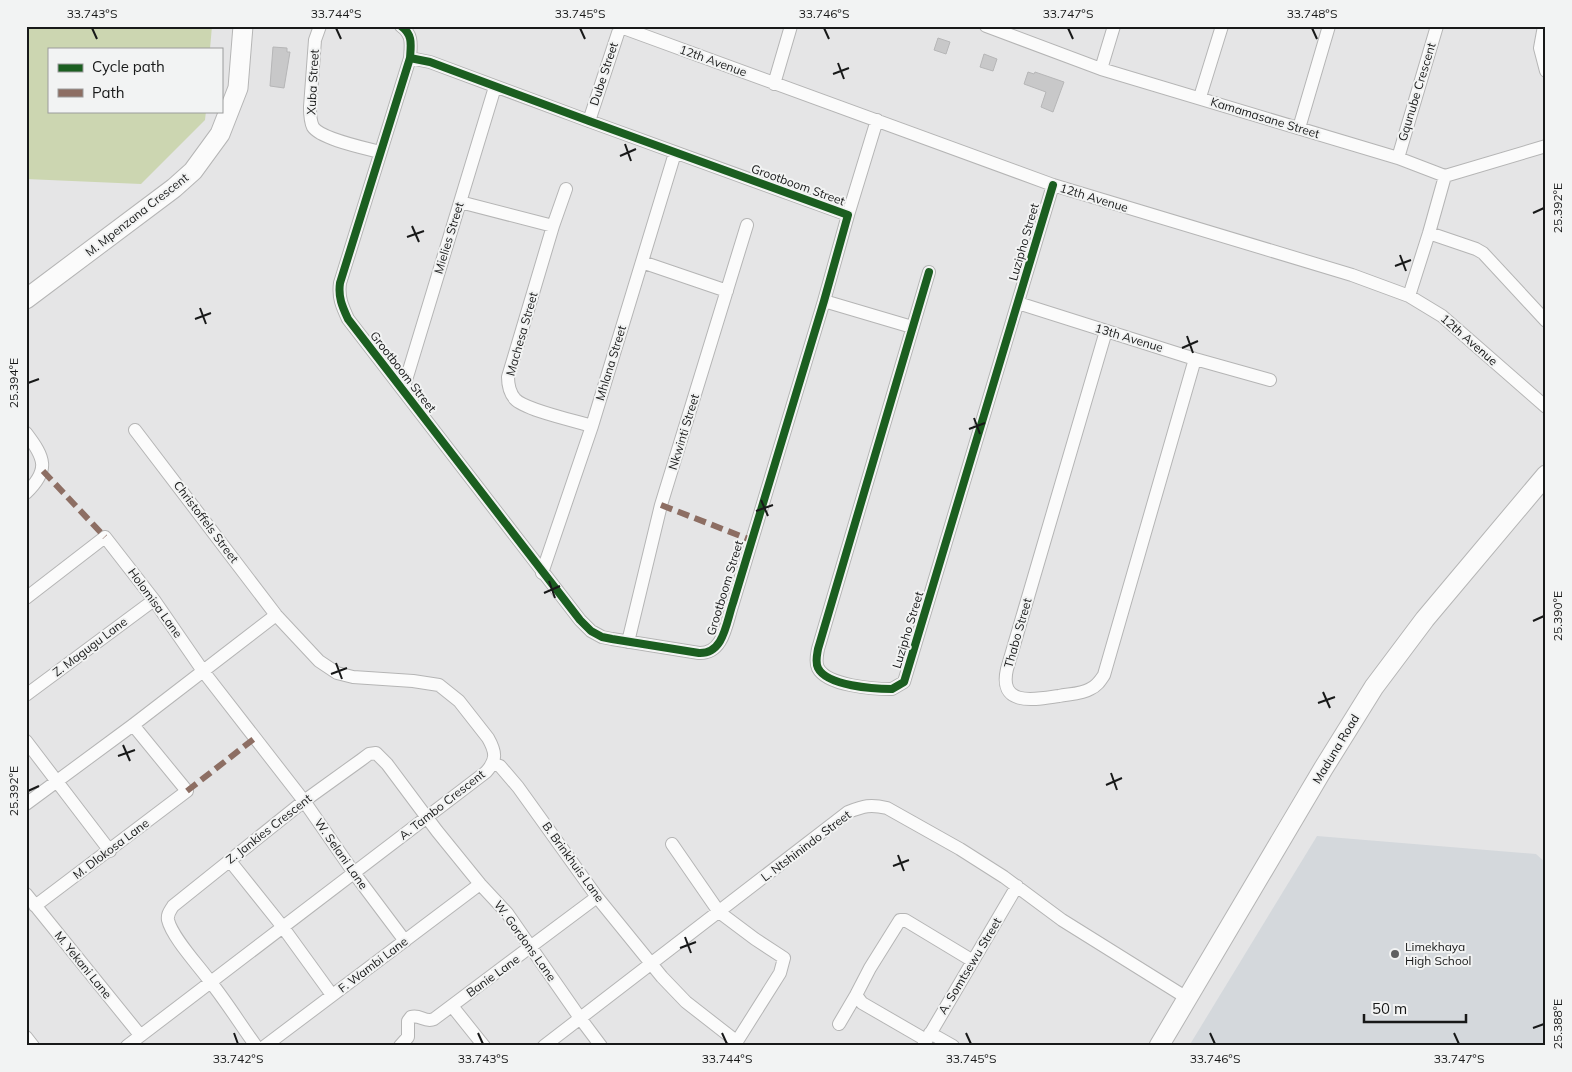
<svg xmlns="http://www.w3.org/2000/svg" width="1572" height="1072" font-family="Mulish,sans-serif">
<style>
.built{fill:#d4d8dc}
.green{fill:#ccd6b1}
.building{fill:#c8c8c9;stroke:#b6b6b7}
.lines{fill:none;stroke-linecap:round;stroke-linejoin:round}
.street-casing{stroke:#b5b5b5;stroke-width:14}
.secondary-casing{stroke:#b5b5b5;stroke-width:21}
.street{stroke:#fbfbfb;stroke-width:12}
.secondary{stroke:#fbfbfb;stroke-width:19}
.quiet{stroke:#8d6e63;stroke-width:6;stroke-dasharray:12 6;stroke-linecap:butt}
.cycleway-casing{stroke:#f2f3f3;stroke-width:11}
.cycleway{stroke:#1b5e20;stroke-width:8}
.ticks{fill:none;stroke:#181919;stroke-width:2}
.poi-dot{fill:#606061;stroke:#f2f3f3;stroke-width:2}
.labels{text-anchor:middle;stroke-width:4;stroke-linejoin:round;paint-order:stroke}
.street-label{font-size:12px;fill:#181919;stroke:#f2f3f3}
.poi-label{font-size:12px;fill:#181919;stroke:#f2f3f3;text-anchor:start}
.neatline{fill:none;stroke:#181919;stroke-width:2}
.ticks-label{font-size:12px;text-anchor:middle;fill:#181919}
</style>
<rect width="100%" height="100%" fill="#e5e5e6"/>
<path class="built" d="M1317,836L1536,854L1546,863V1046H1189Z"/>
<path class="green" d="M26,26H212L210,49H49V111H206L205,120L141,184L26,179Z"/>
<path class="building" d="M938,38L950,42L946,54L934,50Z
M273,47L287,48V52H290L284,88L270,86Z
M984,54L997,59L993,71L980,67Z
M1028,72L1034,74L1035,72L1064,82L1053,112L1041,107L1046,92L1024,84Z"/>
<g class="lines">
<defs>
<path id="street" d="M320,26L315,40L310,107C310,114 310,121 313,127C321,139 365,148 380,152
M401,26C413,35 411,44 410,58L340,283C338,297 342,306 348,319L580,620L591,631L602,637L612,639L699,653C724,654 726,623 733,603L824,301L848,215L589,121L430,62L410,58
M618,26L1053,185L1352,275L1409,296L1442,316L1546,407
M986,26L1101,69L1398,158L1445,176L1546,146
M1544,26L1540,48L1546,71
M1101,69L1114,26
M774,84L791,26
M1200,97L1222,26
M589,121L620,27
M1299,128L1329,26
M1398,158L1437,26
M566,189L553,226L508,377C508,385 509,392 515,399C525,410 576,421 592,426
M460,202L553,226
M848,215L877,120
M1429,233L1476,249L1483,253L1546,321
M642,262L727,291
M929,272L818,649C817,655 815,662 818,668C827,686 874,689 892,689L904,682L1053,185
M1409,296L1429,233L1445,176
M824,301L912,327
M1018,303L1195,359L1270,380
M1106,331L1007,669C998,708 1037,699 1059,696C1069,694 1082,694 1090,689C1097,686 1100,681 1104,675L1195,359
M403,390L495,87
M26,433C45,458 50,470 26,493
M542,573L592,426L675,153
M26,598L105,537L154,600L203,671L304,801L354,873L405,941
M628,642L661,505L747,225
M26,695L154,600
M26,741L110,851
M493,764L500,766L518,787L597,897L662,977L686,1002L736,1041
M26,804L133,725L276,615
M672,844L719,912L755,939L784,958L780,973L734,1046
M230,861L282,926L332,995
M26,894L140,1035
M35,906L187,791L133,725
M856,995L862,1003L926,1040
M452,1006L484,1046
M839,1024L856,995L870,968L900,920H905L973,961
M930,1033L953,1046
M26,1037L33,1046
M127,1046L486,772C497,760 496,752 488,738L459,701L439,685L413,681L353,677L337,673L319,661L276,615L135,430
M256,1046C240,1024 226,1001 209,980C198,965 172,937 168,920C167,914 170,911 173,906L304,801L361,760L369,754L376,753L387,764L437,831L480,884L507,913L580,1018L601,1046
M265,1046L480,884
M400,1046L408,1037V1021L411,1017C420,1014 425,1023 434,1019L597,897
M544,1046L848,812C864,806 870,804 887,808L960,849L1004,877L1062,920L1187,998
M923,1046L1017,886"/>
<path id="secondary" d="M26,299L174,188L193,171L220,134L238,88L243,26
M1159,1046L1323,769L1374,687L1425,619L1546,475"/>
</defs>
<use href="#street" class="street-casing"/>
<use href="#secondary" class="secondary-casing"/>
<use href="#street" class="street"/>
<use href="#secondary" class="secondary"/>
<path class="quiet" d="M43,471L105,537
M661,505L751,540
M187,791L255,738
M128,1045V1046"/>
<defs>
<path id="cycleway" d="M401,26C413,35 411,44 410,58L340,283C338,297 342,306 348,319L580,620L591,631L602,637L612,639L699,653C724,654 726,623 733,603L824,301L848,215L589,121L430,62L410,58
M929,272L818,649C817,655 815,662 818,668C827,686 874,689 892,689L904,682L1053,185"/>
</defs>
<use href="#cycleway" class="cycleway-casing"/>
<use href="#cycleway" class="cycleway"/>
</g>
<path class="ticks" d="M92,28L97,39M336,28L341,39M580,28L585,39M824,28L829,39M1068,28L1073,39M1312,28L1317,39M838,63L844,79M833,74L849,68M625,144L631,161M620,156L636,149M1533,213L1544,208M412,226L419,242M407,237L424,231M1400,255L1406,271M1395,266L1411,260M200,308L206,324M195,319L211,313M1187,336L1193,353M1182,348L1198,341M28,383L39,379M974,418L980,434M969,429L985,423M761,500L768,516M756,511L773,505M549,581L555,598M544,593L560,586M1533,621L1544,616M336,663L342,679M331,674L347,668M1323,692L1330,708M1318,703L1335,697M123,745L130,761M118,756L135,750M1111,773L1117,790M1106,785L1122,778M28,791L39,786M898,855L904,871M893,866L909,860M685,937L691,953M680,948L696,942M1533,1028L1544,1024M234,1033L238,1044M478,1033L483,1044M722,1033L727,1044M966,1033L971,1044M1210,1033L1215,1044M1454,1033L1459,1044"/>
<circle class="poi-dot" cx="1395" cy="954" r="5"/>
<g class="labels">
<g class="street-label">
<text transform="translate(713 61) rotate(20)" y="4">12th Avenue</text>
<text transform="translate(604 74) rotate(-72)" y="4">Dube Street</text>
<text transform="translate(313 82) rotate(-87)" y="4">Xuba Street</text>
<text transform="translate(1417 92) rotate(-73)" y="4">Gqunube Crescent</text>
<text transform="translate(1265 118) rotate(17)" y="4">Kamamasane Street</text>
<text transform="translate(798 185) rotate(20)" y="4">Grootboom Street</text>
<text transform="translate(1094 198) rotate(17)" y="4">12th Avenue</text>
<text transform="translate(137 215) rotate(-38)" y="4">M. Mpenzana Crescent</text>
<text transform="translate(449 238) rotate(-73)" y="4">Mielies Street</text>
<text transform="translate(1024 242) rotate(-74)" y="4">Luzipho Street</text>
<text transform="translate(522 334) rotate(-74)" y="4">Machesa Street</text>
<text transform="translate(1129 338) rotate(17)" y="4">13th Avenue</text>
<text transform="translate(1469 340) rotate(41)" y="4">12th Avenue</text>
<text transform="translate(611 363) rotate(-73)" y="4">Mhlana Street</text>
<text transform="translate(403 372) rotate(52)" y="4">Grootboom Street</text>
<text transform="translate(684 432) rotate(-73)" y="4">Nkwinti Street</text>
<text transform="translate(206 522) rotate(53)" y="4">Christoffels Street</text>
<text transform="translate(725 588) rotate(-73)" y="4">Grootboom Street</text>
<text transform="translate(155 603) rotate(54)" y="4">Holomisa Lane</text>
<text transform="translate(908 630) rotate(-73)" y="4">Luzipho Street</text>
<text transform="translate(1018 633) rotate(-74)" y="4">Thabo Street</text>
<text transform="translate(90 647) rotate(-37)" y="4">Z. Magugu Lane</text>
<text transform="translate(1336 749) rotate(-59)" y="4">Maduna Road</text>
<text transform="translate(442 805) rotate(-38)" y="4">A. Tambo Crescent</text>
<text transform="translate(269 829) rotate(-38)" y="4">Z. Jankies Crescent</text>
<text transform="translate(806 846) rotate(-37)" y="4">L. Ntshinindo Street</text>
<text transform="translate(111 849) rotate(-37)" y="4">M. Dlokosa Lane</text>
<text transform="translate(341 854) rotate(55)" y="4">W. Selani Lane</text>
<text transform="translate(573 862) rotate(54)" y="4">B. Brinkhuis Lane</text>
<text transform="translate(525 941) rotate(54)" y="4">W. Gordons Lane</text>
<text transform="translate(83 965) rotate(51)" y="4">M. Yekani Lane</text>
<text transform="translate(373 965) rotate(-37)" y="4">F. Wambi Lane</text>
<text transform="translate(970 966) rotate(-59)" y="4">A. Somtsewu Street</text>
<text transform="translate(493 976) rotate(-36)" y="4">Banie Lane</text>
</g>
<g class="poi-label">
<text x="1405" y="951">Limekhaya<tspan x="1405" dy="14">High School</tspan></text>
</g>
</g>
<rect width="1572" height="1072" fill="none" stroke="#f2f3f3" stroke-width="55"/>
<rect x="48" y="48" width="175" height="65" fill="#f2f3f3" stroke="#9b9c9c"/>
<rect x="58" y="64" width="25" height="8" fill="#1b5e20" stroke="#9b9c9c"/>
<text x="92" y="72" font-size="15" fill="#181919">Cycle path</text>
<rect x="58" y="89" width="25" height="8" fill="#8d6e63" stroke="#9b9c9c"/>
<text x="92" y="98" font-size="15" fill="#181919">Path</text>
<path d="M1364 1014v8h102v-8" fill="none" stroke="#181919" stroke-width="2.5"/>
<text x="1372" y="1014" font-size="15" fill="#181919" stroke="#f2f3f3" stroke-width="4" paint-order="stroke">50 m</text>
<rect x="28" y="28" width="1516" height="1016" class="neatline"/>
<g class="ticks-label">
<text x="92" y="18">33.743°S</text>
<text x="336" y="18">33.744°S</text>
<text x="580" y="18">33.745°S</text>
<text x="824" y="18">33.746°S</text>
<text x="1068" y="18">33.747°S</text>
<text x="1312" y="18">33.748°S</text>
<text transform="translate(1558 208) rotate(-90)" y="4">25.392°E</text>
<text transform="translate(14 383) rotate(-90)" y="4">25.394°E</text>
<text transform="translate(1558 616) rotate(-90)" y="4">25.390°E</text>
<text transform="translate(14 791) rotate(-90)" y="4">25.392°E</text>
<text transform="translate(1558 1024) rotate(-90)" y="4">25.388°E</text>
<text x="238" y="1063">33.742°S</text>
<text x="483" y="1063">33.743°S</text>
<text x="727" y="1063">33.744°S</text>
<text x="971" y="1063">33.745°S</text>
<text x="1215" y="1063">33.746°S</text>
<text x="1459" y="1063">33.747°S</text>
</g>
</svg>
